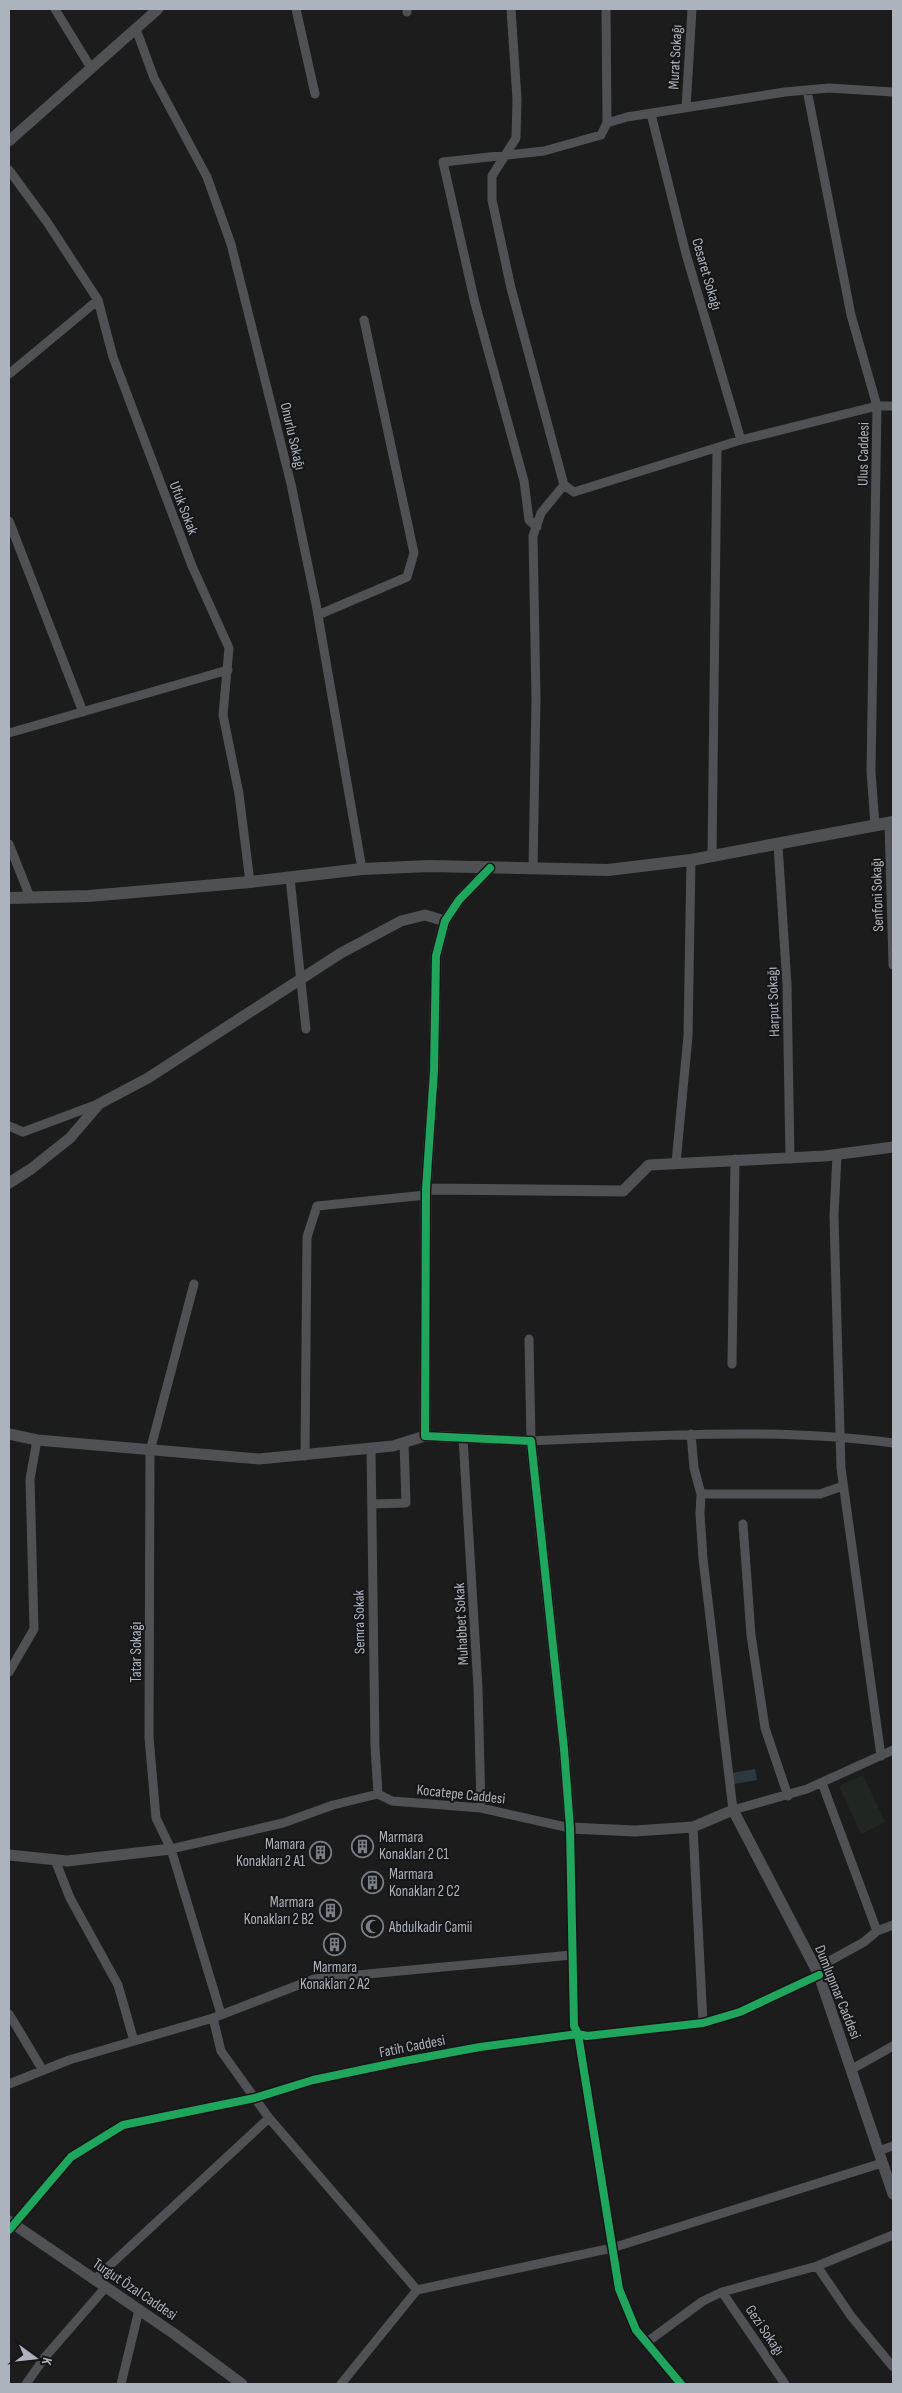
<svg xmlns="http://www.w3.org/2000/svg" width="902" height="2393" font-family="'Sofia Sans Condensed',sans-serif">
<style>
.green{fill:#1f2720}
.water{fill:#2d393f}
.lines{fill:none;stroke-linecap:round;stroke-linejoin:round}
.minor{stroke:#4f5155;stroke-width:9}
.tertiary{stroke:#4f5155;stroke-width:11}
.secondary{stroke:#4f5053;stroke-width:12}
.cycleway-casing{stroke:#161618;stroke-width:11}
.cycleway{stroke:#20a55d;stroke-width:8}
.labels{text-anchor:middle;stroke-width:4;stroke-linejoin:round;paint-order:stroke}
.street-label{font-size:15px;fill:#adb3bd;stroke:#161618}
.poi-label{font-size:15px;fill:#adb3bd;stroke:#161618;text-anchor:start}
</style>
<rect width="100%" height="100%" fill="#1c1c1c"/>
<path class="green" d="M863,1775L885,1822L861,1834L839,1786Z"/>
<path class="water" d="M755,1769L757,1780L734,1784L732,1773Z"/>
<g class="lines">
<path class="minor" d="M55,9L91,68
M296,9L315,94
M407,9V12
M511,9L517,99L516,138L492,176V200L511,288L564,485L541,513L533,536L536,699L533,869
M136,29L154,78L207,177L231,244L291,484L316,604L362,869
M807,90L851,315L877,406L871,771L875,826
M686,108L692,9
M651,114L686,254L741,440
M607,123L627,117L785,92L829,88L893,92
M9,170L47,222L98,300L113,357L192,566L229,648L223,715L239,794L250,882
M9,374L98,300
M564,485L574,492L741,440L877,406H893
M9,521L83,712
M537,527L529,520L524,481L475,303L443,162L544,151L601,135L607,123L606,9
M318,615L407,577L414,553L364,320
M9,733L228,670
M889,823L893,965
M9,844L30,897
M778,845L787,985L790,1159
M712,856L717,448
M290,878L306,1029
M9,1126L23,1132L98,1104
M837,1155L834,1216L841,1468L881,1756
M676,1163L688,1036L691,860
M194,1284L150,1451L149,1737L156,1818L171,1849L221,2014
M529,1339L531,1441C651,1436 773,1427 893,1443
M732,1364L735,1159
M691,1434L694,1468L701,1494L700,1514L703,1559L733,1810L807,1789L893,1750
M463,1438L478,1688L481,1808
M371,1448L375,1746L378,1794
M305,1456L307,1237L317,1206L426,1195
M701,1494H820L843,1486
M372,1504L406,1503L404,1443
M743,1524L751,1635L765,1728L788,1796
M9,1672L34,1629L30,1479L37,1440
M822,1783L877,1931
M378,1794L392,1801L481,1808L570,1828L574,2026L578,2034L587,2036L703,2023L740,2012L819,1975
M693,1827L703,2023
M171,1849L283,1823L333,1805L378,1794
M55,1860L70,1898L118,1985L134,2041
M815,1969L864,1942L877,1931L893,1925
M9,2014L42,2069
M213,2018L221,2051L269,2118L417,2290L341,2384
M852,2069L893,2046
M9,2084L69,2060L213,2018L314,1979L572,1955
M878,2151L893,2146
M9,2230L71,2157L123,2125L255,2098L313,2080L399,2062L480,2047L578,2034L619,2289L636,2330L681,2384
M817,2266L851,2316L893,2367
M94,2280L269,2118
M417,2290L612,2248L882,2163
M722,2292L785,2384
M647,2342L703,2301L722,2292L817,2266L893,2235
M26,2384L45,2357L105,2288
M121,2384L139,2310"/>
<path class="tertiary" d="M9,141L158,9
M490,868L459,900L445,921L436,956L434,1071L426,1189L425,1436L531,1441L564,1749L570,1828L635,1831L693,1827L733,1810L819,1975L893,2194
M9,1183L31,1169L70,1138L99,1104L148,1078L341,953L401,921L425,915L445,921
M426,1189L623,1191L649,1165L825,1156L893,1147
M9,1434L37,1440L259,1459L393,1446L425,1436
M9,1855L67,1861L171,1849
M9,2221L173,2333L242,2384"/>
<path class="secondary" d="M9,898L89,896L250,882L362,869L429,866L608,870L691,860L893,822"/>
<defs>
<path id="cycleway" d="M490,868L459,900L445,921L436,956L434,1071L426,1189L425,1436L531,1441L564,1749L570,1828L574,2026L578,2034L587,2036L703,2023L740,2012L819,1975
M9,2230L71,2157L123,2125L255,2098L313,2080L399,2062L480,2047L578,2034L619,2289L636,2330L681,2384"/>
</defs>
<use href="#cycleway" class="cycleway-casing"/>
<use href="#cycleway" class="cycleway"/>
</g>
<defs>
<symbol id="building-ring" viewBox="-11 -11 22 22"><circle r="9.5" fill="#161618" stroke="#7a7e85" stroke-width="1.5"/><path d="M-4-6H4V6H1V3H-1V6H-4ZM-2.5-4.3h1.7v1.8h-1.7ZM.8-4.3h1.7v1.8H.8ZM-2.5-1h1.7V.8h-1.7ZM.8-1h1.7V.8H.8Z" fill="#7a7e85"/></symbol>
<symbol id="mosque-ring" viewBox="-11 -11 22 22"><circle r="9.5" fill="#161618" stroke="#7a7e85" stroke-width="1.5"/><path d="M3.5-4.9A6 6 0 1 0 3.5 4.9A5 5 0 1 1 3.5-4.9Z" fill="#7a7e85"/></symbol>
</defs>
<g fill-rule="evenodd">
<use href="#building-ring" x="350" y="1834" width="25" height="25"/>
<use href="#building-ring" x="308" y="1840" width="25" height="25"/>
<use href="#building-ring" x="360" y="1870" width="25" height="25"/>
<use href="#building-ring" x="318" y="1898" width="25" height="25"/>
<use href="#mosque-ring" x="360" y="1914" width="25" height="25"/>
<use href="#building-ring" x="322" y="1932" width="25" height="25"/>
</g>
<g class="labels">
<g class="street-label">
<text transform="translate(675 57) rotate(-87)" y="5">Murat Sokağı</text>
<text transform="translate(707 274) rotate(74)" y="5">Cesaret Sokağı</text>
<text transform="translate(293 436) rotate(77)" y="5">Onurlu Sokağı</text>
<text transform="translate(863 454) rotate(-89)" y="5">Ulus Caddesi</text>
<text transform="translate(184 508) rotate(69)" y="5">Ufuk Sokak</text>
<text transform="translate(877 895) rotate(-92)" y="5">Senfoni Sokağı</text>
<text transform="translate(773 1002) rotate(-92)" y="5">Harput Sokağı</text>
<text transform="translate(359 1622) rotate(-91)" y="5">Semra Sokak</text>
<text transform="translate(461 1624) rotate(-93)" y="5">Muhabbet Sokak</text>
<text transform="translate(136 1652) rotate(-90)" y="5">Tatar Sokağı</text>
<text transform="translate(461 1794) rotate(6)" y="5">Kocatepe Caddesi</text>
<text transform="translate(838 1992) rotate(68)" y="5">Dumlupınar Caddesi</text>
<text transform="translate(412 2046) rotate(-11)" y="5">Fatih Caddesi</text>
<text transform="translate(135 2289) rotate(34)" y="5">Turgut Özal Caddesi</text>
<text transform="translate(765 2330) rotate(56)" y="5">Gezi Sokağı</text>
</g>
<g class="poi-label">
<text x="379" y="1842">Marmara<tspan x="379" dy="17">Konakları 2 C1</tspan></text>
<text x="305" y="1849" text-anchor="end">Mamara<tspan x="305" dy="17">Konakları 2 A1</tspan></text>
<text x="389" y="1879">Marmara<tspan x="389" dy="17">Konakları 2 C2</tspan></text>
<text x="314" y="1907" text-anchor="end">Marmara<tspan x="314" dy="17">Konakları 2 B2</tspan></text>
<text x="389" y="1932">Abdulkadir Camii</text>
<text x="335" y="1972" text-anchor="middle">Marmara<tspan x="335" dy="17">Konakları 2 A2</tspan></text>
</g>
</g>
<rect width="902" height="2393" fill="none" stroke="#adb3bd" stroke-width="20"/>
<g transform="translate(35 2358) rotate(105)" stroke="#161618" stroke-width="4" paint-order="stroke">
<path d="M0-4L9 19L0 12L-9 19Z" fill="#adb3bd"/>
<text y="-8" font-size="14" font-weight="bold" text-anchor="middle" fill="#adb3bd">K</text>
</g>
</svg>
